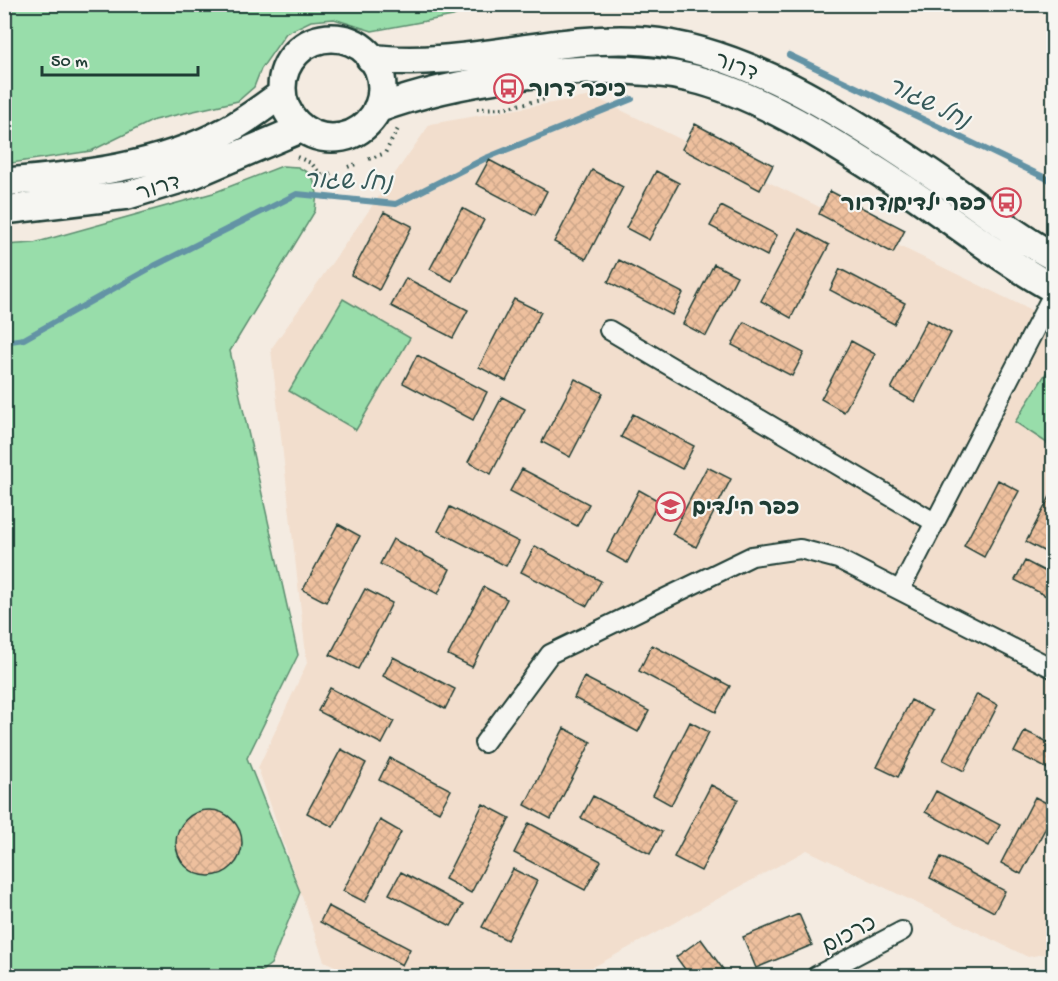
<svg xmlns="http://www.w3.org/2000/svg" width="1058" height="981" font-family="'Gochi Hand','Playpen Sans Hebrew',sans-serif">
<style>
.built{fill:#f2decd}
.green{fill:#98ddaa;stroke:#5c8d6f;stroke-width:1.5}
.lines{fill:none;stroke-linecap:round;stroke-linejoin:round}
.stream{stroke:#6393a5;stroke-width:6}
.building{fill:url(#building-cross-hatch);stroke:#1f3d34;stroke-width:1.5}
.street-casing{stroke:#1f3d34;stroke-width:22}
.secondary-casing{stroke:#1f3d34;stroke-width:32}
.path{stroke:#1f3d34;stroke-width:4;stroke-dasharray:1.5 4.5;stroke-linecap:butt}
.street{stroke:#f6f6f2;stroke-width:18}
.secondary{stroke:#f6f6f2;stroke-width:27}
.labels{text-anchor:middle;stroke-width:4.5;stroke-linejoin:round;paint-order:stroke}
.street-label{font-size:22px;fill:#1f3d34;stroke:#f6f6f2}
.poi-label{font-size:22px;font-weight:bold;fill:#1f3d34;stroke:#f6f6f2;text-anchor:start}
.water-label{font-size:24px;font-style:italic;fill:#365a5a;stroke:#f6f6f2}
</style>
<defs>
<pattern id="building-cross-hatch" width="8" height="8" patternUnits="userSpaceOnUse" patternTransform="scale(1.5)"><rect width="8" height="8" fill="#eec09e"/><path d="M0 0l8 8M0 8l8-8" fill="none" stroke="#cca689"/></pattern>
</defs>
<rect width="100%" height="100%" fill="#f4ebe1"/>
<filter id="ink" filterUnits="userSpaceOnUse"><feTurbulence type="fractalNoise" baseFrequency=".0167" numOctaves="2"/><feDisplacementMap in="SourceGraphic" scale="12" xChannelSelector="R" yChannelSelector="G"/><feConvolveMatrix kernelMatrix="1 2 1 2 8 2 1 2 1" color-interpolation-filters="sRGB"/></filter>
<g filter="url(#ink)">
<path class="built" d="M592,96L1053,321V952L1028,957L807,850L577,976H357L324,961L258,768L307,663L271,349L430,124Z"/>
<path class="green" d="M18,4H477V5L453,16L372,31L334,19L311,21L286,33L261,69L254,87L238,101L154,120L91,151L5,164V12Z
M282,166L298,167L312,175L317,193L315,211L230,351L298,655L247,758L300,892L271,964L255,976H5V245L34,243L213,193Z
M343,299L410,338L356,430L289,391Z
M1053,362V447L1015,422Z"/>
<g class="lines">
<path class="stream" d="M789,55L1054,182
M4,342L24,339L154,266L297,194L396,204L486,158L632,99"/>
</g>
<path class="building" d="M695,124L773,165L760,190L682,149Z
M489,160L547,191L535,215L476,184Z
M592,170L623,187L586,259L554,242Z
M656,171L679,183L649,240L626,228Z
M830,191L905,230L893,253L819,214Z
M721,206L777,235L767,256L710,226Z
M462,208L484,220L452,281L430,269Z
M384,212L412,226L379,290L351,275Z
M799,229L829,245L791,318L761,301Z
M619,260L683,293L672,315L608,282Z
M714,264L737,276L706,336L683,324Z
M840,269L905,303L894,324L830,290Z
M406,278L468,310L453,338L391,306Z
M514,299L541,312L506,381L479,367Z
M927,320L951,333L915,402L891,389Z
M744,322L804,353L792,376L732,345Z
M851,341L875,354L844,412L821,399Z
M417,355L487,392L473,420L403,383Z
M575,379L603,393L570,457L542,442Z
M502,397L525,409L491,474L468,462Z
M633,414L694,446L682,469L621,437Z
M707,467L731,479L696,547L672,534Z
M522,469L589,504L577,526L510,491Z
M998,480L1019,491L984,557L964,546Z
M1054,489V555L1053,556L1026,542Z
M639,490L659,501L627,563L607,552Z
M450,507L519,542L506,566L438,531Z
M338,524L360,536L326,602L303,590Z
M393,539L450,569L438,594L380,564Z
M535,546L601,581L587,606L521,572Z
M1025,561L1054,576V600L1015,580Z
M484,587L507,599L472,667L448,655Z
M365,589L392,603L358,669L330,655Z
M652,645L730,686L716,712L639,671Z
M393,657L455,689L445,709L383,676Z
M584,677L649,711L638,732L574,698Z
M330,688L394,721L382,744L318,711Z
M977,694L998,705L964,771L943,760Z
M911,700L932,711L898,777L877,767Z
M690,722L709,732L671,805L653,795Z
M564,728L591,742L551,819L525,805Z
M1025,731L1054,745V772L1014,752Z
M341,749L366,763L333,827L307,813Z
M390,758L451,790L439,812L379,780Z
M711,785L738,799L701,871L674,857Z
M936,791L1000,825L989,846L925,812Z
M593,796L662,832L650,854L581,818Z
M1035,797L1054,807V812L1021,874L1001,863Z
M483,804L510,818L471,893L445,879Z
M176 843a33 33 0 1 1 66 0a33 33 0 1 1-66 0Z
M380,820L401,832L365,902L343,891Z
M529,823L601,861L585,890L514,853Z
M941,857L1005,891L994,912L930,878Z
M513,869L537,881L507,940L482,927Z
M401,872L463,905L451,926L389,894Z
M328,906L410,949L402,965L320,922Z
M799,914L812,945L756,968L743,937Z
M701,939L728,976H690L676,957Z"/>
<g class="lines">
<defs>
<path id="street" d="M609,330L934,522
M900,590L1054,292
M484,743L550,654L752,556L800,549L838,559L1054,669
M816,976L902,931"/>
<path id="secondary" d="M282 88a50 50 0 1 1 100 0a50 50 0 1 1-100 0Z
M370,58C461,70 553,34 645,41C743,49 843,114 923,168C967,197 1007,231 1054,257
M377,109C461,78 601,58 690,78C761,94 845,150 907,190C956,223 1002,260 1054,289
M4,182C79,176 161,167 228,130C247,120 264,106 282,94
M4,210L128,195L187,177L302,128"/>
</defs>
<use href="#street" class="street-casing"/>
<use href="#secondary" class="secondary-casing"/>
<path class="path" d="M477,109L504,108L546,99
M297,157L311,163L323,177L331,173
M369,159L385,153L399,127
M348,167L356,164"/>
<use href="#street" class="street"/>
<use href="#secondary" class="secondary"/>
</g>
</g>
<defs>
<symbol id="bus-ring" viewBox="-11 -11 22 22"><circle r="9.5" fill="#f6f6f2" stroke="#d1495b" stroke-width="1.5"/><path d="M-5-6H5V4H4V6H2V4H-2V6H-4V4H-5ZM-3.5-4V0h7V-4ZM-3.5 1.2v1.5H-2V1.2ZM2 1.2v1.5H3.5V1.2Z" fill="#d1495b"/></symbol>
<symbol id="school-ring" viewBox="-11 -11 22 22"><circle r="9.5" fill="#f6f6f2" stroke="#d1495b" stroke-width="1.5"/><path d="M0-5L7-2L0 1L-7-2ZM-4 1L0 2.5L4 1V4Q0 6-4 4Z" fill="#d1495b"/></symbol>
</defs>
<g fill-rule="evenodd">
<use href="#bus-ring" x="492" y="72" width="33" height="33"/>
<use href="#bus-ring" x="990" y="186" width="33" height="33"/>
<use href="#school-ring" x="654" y="490" width="33" height="33"/>
</g>
<g class="labels">
<g class="street-label">
<text transform="translate(737 65) rotate(21)" y="8">דרור</text>
<text transform="translate(158 186) rotate(-17)" y="8">דרור</text>
<text transform="translate(848 933) rotate(-28)" y="8">כרכום</text>
</g>
<g class="poi-label">
<text x="529" y="96">כיכר דרור</text>
<text x="986" y="210" text-anchor="end">כפר ילדים/דרור</text>
<text x="692" y="514">כפר הילדים</text>
</g>
<g class="water-label">
<text transform="translate(929 102) rotate(26)" y="8">נחל שגור</text>
<text transform="translate(348 180) rotate(2)" y="8">נחל שגור</text>
</g>
</g>
<rect width="1058" height="981" fill="none" stroke="#f6f6f2" stroke-width="24"/>
<rect x="12" y="12" width="1034" height="957" fill="none" stroke="#1f3d34" stroke-width="2" filter="url(#ink)"/>
<path d="M42 66v9h156v-9" fill="none" stroke="#1f3d34" stroke-width="3"/>
<text x="51" y="66" font-size="18" fill="#1f3d34" stroke="#f6f6f2" stroke-width="4.5" paint-order="stroke">50 m</text>
</svg>
